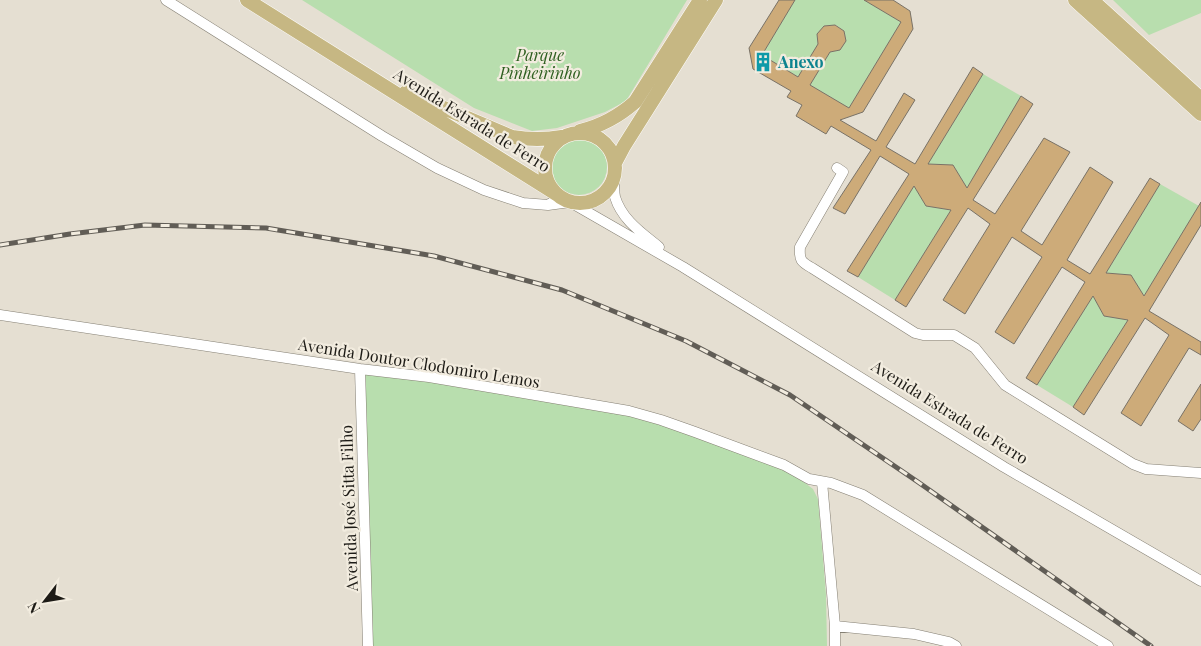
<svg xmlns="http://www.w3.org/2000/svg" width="1201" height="646" font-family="'Playfair Display',serif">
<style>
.green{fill:#b8deae}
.building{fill:#cdab79;stroke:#797267}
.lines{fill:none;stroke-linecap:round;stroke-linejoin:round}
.minor-casing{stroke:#847f73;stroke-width:11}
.major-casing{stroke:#fff;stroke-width:15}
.minor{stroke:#fff;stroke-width:10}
.major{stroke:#c6b783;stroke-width:14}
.rail-casing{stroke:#615d56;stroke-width:5}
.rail{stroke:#f2ecdf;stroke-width:3;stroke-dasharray:9;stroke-linecap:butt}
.labels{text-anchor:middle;stroke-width:4.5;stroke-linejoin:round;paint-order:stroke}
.park-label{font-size:16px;font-style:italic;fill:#2f6021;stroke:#f2ecdf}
.culture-label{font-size:16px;font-weight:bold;fill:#0d838f;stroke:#f2ecdf;text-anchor:start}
.street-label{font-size:16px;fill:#1d1b16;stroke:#f2ecdf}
</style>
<rect width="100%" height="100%" fill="#e5dfd2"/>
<path class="green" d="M302,0H687L626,101L605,112L557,128L532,131L474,108Z
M795,0H864L901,22L849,108L810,85L830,52L840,50L846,41L844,31L836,25L824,26L817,34L818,44L798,77L762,55Z
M1113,0H1201V13L1149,35Z
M983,74L1021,96L967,188L953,165L928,164Z
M551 167a28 28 0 1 1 56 0a28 28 0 1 1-56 0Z
M1160,184L1199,206L1144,296L1131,275L1106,273Z
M914,186L926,206L951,210L895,300L858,277Z
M1093,296L1104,316L1128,320L1073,407L1037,385Z
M365,373L427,381L610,412L655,421L760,460L793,474L813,489L818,499L826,595L827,646H371Z"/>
<path class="building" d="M779,0H795L762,55L798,77L818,44L817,34L824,26L835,25L844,31L846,41L840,50L830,52L810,85L849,108L901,22L864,0H893L910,11L913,29L863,112L840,120L876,141L904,93L915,100L886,147L915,164L973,67L983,74L928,164L953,165L967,188L1021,96L1033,104L973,200L995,214L1044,138L1070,152L1021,231L1042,245L1090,167L1113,182L1067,260L1090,274L1150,178L1160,184L1106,273L1131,275L1144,296L1201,202V225L1149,311L1201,342V355L1189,348L1141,426L1121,413L1169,335L1145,318L1084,415L1073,407L1128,320L1104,316L1093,296L1037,385L1026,378L1085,282L1062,267L1014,344L995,332L1042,257L1012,237L965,314L943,300L990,224L968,208L906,307L895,300L951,210L926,206L914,186L858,277L847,271L909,174L880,156L845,214L833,208L871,150L831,126L826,134L796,116L802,105L787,97L791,91L753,69L749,48Z
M1201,384V419L1193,431L1178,421Z"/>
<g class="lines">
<defs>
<path id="minor" d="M166,0L382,136L437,168L484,190L523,203L548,205
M837,168L843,172L800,247C799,260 801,262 812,268L915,333L923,335H954L975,348L1005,385L1133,464L1146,469L1201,473
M614,177C614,184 614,191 615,197C622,220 642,233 659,247
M558,195L556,200L548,205L570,202L683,267L1004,467L1201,581
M0,315L360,369L429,377L629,411L661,420L695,432L784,465L809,479L831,483L863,495L1108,646
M360,369L368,646
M822,482L835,626V646
M835,626L914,634L949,642L956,646"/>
<path id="major" d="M247,0L558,195
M1075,0L1201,114
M1092,0L1201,99
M406,92L512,137C531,140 544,140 562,137
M580,131C601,126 618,117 635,102L700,0
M545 168a35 35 0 1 1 70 0a35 35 0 1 1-70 0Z
M615,163L624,146L716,0"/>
</defs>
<use href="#minor" class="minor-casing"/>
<use href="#major" class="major-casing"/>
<use href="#minor" class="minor"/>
<use href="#major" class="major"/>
<defs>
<path id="rail" d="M0,245L70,234L145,225L266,228L434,256L562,290L686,341L790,395L918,482L1151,646"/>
</defs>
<use href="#rail" class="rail-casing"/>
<use href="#rail" class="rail"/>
</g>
<defs>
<symbol id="building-bare" viewBox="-9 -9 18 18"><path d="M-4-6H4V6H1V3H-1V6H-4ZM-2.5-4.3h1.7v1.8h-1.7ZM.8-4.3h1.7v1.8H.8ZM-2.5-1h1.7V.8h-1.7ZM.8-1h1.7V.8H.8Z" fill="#0f9aa8" stroke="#f2ecdf" stroke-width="2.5" paint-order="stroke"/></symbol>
</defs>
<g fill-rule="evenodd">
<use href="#building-bare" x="749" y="48" width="28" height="28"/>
</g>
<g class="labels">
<g class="park-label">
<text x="540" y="61">Parque<tspan x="540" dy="18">Pinheirinho</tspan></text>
</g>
<g class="culture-label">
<text x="778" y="68">Anexo</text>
</g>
<g class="street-label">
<text transform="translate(472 120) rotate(32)" y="6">Avenida Estrada de Ferro</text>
<text transform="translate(419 363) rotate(9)" y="6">Avenida Doutor Clodomiro Lemos</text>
<text transform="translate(950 412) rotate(32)" y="6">Avenida Estrada de Ferro</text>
<text transform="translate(349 508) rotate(-92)" y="6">Avenida José Sitta Filho</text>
</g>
</g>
<g transform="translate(45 601) rotate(239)" stroke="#f2ecdf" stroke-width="4" paint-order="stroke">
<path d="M0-4L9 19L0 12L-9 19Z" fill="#1d1b16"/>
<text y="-8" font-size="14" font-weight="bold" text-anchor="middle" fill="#1d1b16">N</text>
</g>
</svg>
